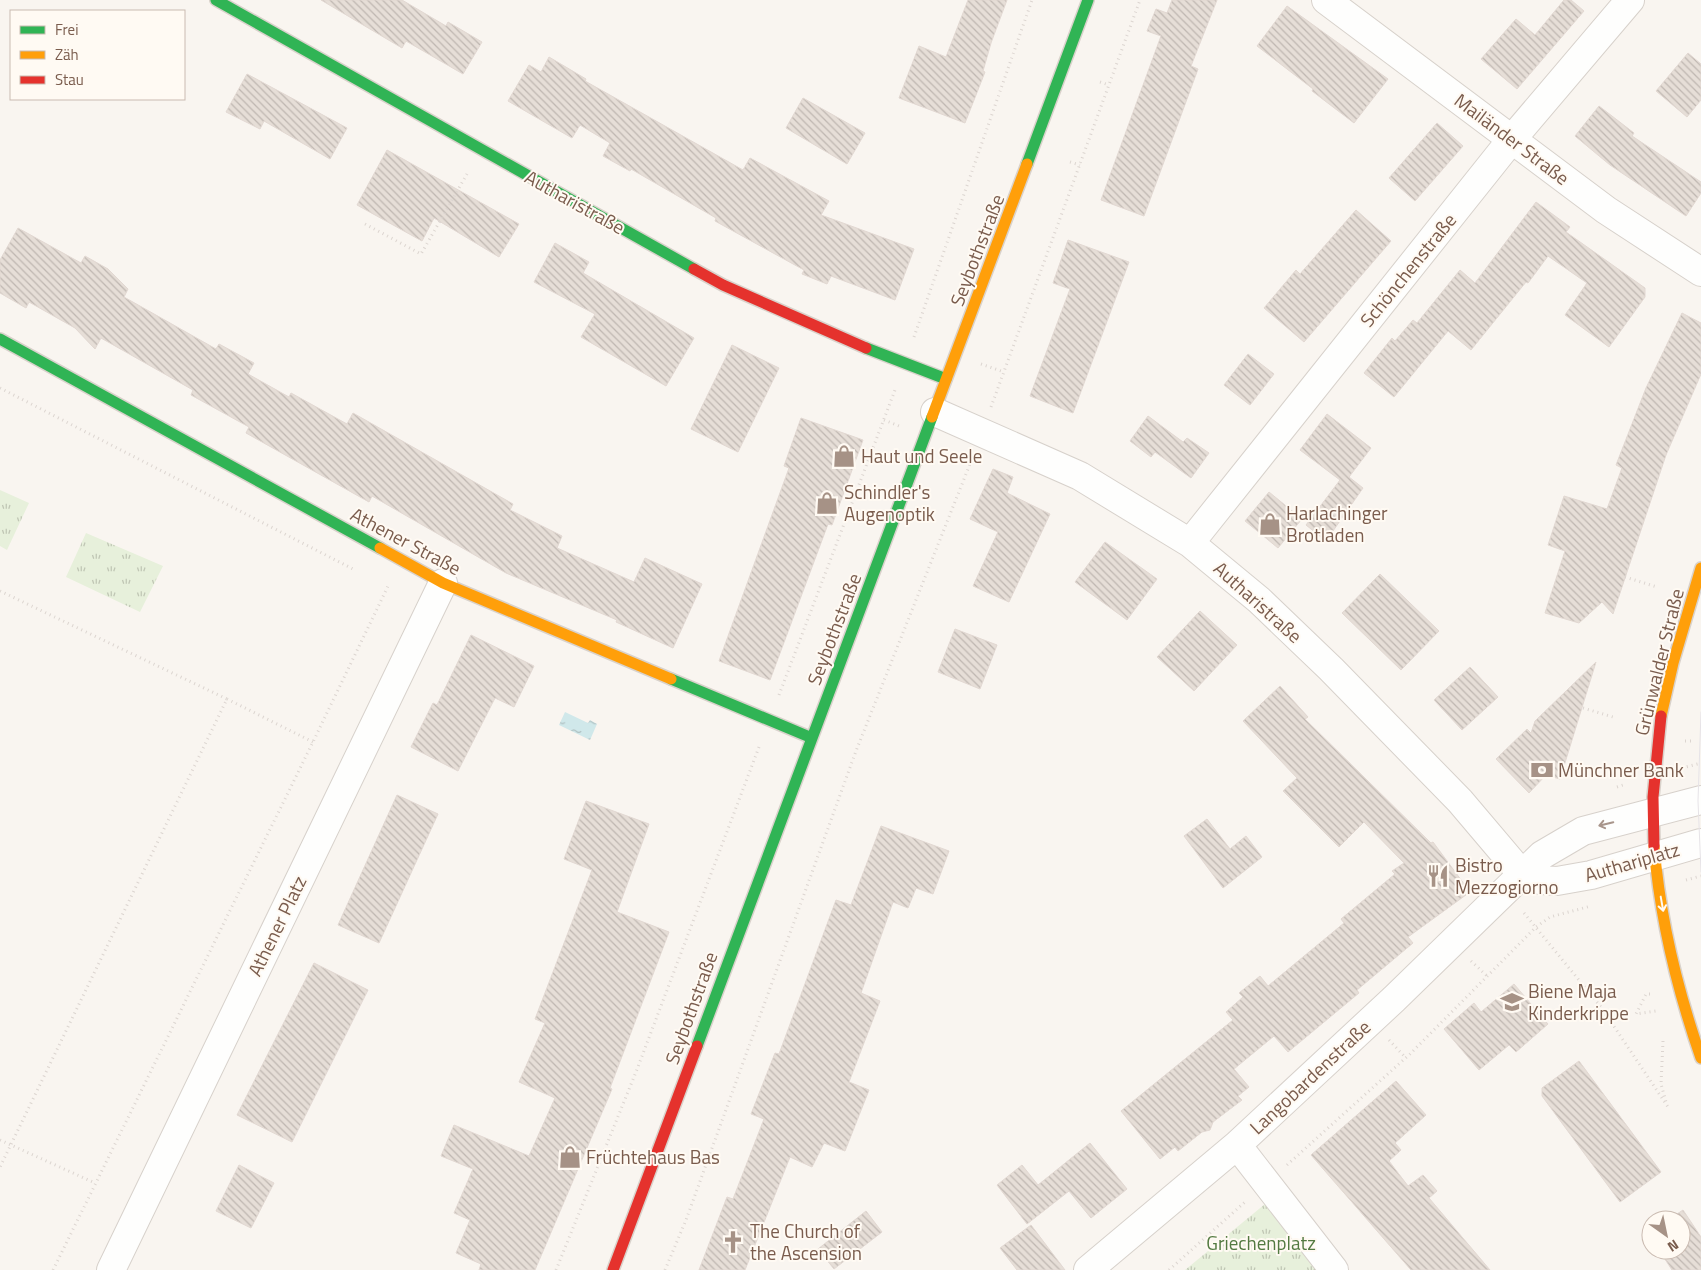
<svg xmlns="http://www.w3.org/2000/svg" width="1701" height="1270" font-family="'Titillium Web',sans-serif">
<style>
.park{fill:url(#park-tufts)}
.water{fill:url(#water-ripples)}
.building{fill:url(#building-back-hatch);stroke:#e2d8d2}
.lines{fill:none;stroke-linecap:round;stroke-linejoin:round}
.street-casing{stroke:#d7d1cb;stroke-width:30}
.fast-casing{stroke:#d9d2cb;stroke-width:14}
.slow-casing{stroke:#d9d2cb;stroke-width:14}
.jam-casing{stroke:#d9d2cb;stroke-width:14}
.path{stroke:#dcd5d0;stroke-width:3;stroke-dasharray:1 4;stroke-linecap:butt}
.street{stroke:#fefefd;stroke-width:28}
.fast{stroke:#30b455;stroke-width:11}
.slow{stroke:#ff9f0a;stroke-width:11}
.jam{stroke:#e5322d;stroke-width:11}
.tram{stroke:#e6e3e7;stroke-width:1}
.oneway{stroke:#a8958b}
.oneway2{stroke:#fffaf3}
.labels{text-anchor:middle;stroke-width:4;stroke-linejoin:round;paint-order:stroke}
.street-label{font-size:19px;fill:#7a5c4d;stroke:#fffaf3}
.poi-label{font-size:19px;fill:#7a5c4d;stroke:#fffaf3;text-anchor:start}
.park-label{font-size:19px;fill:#537a41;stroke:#fffaf3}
</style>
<defs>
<pattern id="park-tufts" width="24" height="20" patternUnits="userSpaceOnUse" patternTransform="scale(1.25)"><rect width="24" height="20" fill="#e7f0db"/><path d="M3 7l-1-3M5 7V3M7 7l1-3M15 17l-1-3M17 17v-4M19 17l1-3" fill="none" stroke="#c0c6b4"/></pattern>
<pattern id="water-ripples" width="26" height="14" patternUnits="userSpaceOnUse" patternTransform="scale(1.25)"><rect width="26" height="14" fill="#d0e8ea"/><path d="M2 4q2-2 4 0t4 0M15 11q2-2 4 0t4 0" fill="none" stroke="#aebfc0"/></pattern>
<pattern id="building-back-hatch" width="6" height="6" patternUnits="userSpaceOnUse" patternTransform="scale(1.25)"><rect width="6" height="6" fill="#e6ded7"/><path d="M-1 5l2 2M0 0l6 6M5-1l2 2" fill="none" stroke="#bfb7b1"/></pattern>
</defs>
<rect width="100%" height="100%" fill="#f9f5f0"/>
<path class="park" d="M0,490L29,503L7,550L0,546Z
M86,533L163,566L140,612L66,577Z
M1265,1204L1317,1270H1185Z"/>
<path class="water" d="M565,712L588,723L590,720L597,724L590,740L559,725Z"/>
<path class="building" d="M321,0H402L446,26L448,22L482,42L463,74L406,41L402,48Z
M968,0H1007L991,43L983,71L985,72L965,123L899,98L919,46L946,57Z
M1172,0H1217L1191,66L1198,69L1144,216L1101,200L1161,36L1147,31L1156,9L1167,13Z
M1564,0H1571L1584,11L1517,89L1481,59L1516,19L1535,35Z
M1287,6L1388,79L1354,123L1312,91L1313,89L1257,46Z
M1688,53L1701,64V100L1687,117L1656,91Z
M549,57L586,79L585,81L743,170L750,158L829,201L821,215L914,249L895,300L831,276L827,284L802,274L804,270L715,221L716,218L631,169L630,171L603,156L610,143L580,125L572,138L508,101L529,65L541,72Z
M247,74L347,128L330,159L264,121L260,129L226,112Z
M803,98L865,133L847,164L786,128Z
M1599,106L1634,133L1632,136L1701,182V193L1686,216L1610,165L1575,136Z
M1437,123L1463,146L1415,201L1389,178Z
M387,150L519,224L499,257L434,218L422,241L357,205Z
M1536,202L1570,227L1566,232L1645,288V297L1609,347L1565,315L1587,283L1548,256L1528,283L1526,282L1471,350L1448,331L1394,397L1364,373L1392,338L1395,341L1413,320L1417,323L1460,270L1475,283Z
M1356,210L1391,241L1304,342L1264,308L1296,270L1300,274Z
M18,228L81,263L85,256L108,269L128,289L124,297L216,349L219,344L254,363L248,374L289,397L291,393L347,424L353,413L513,504L510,510L562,536L557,548L634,582L645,558L702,584L673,648L616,622L617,620L506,573L372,496L369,502L246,433L249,427L191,395L193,390L101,338L95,349L75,328L29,302L26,308L0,293V260Z
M1068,240L1129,262L1073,413L1030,396L1070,289L1053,283Z
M555,243L589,262L583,273L694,338L666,386L581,337L595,314L534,282Z
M1682,313L1701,323V374L1666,455L1613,614L1602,602L1579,623L1545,613L1565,551L1548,545L1564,496L1607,509L1622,468L1616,465L1646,388Z
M732,345L779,368L738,452L691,429Z
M1248,354L1274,374L1250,405L1224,385Z
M1327,414L1371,448L1349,477L1363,488L1326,541L1306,525L1340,480L1300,450Z
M1148,416L1183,442L1187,438L1209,453L1191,478L1155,452L1151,457L1130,441Z
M801,418L863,440L832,525L828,524L770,680L719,661L789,468L784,466Z
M993,469L1013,477L1007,493L1050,514L1009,602L973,586L998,532L970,519Z
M1269,492L1302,519L1278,548L1245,521Z
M1105,542L1157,579L1127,620L1075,582Z
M1380,574L1439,631L1401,670L1342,613Z
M1200,611L1237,645L1194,691L1157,657Z
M955,629L997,645L980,689L938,672Z
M471,635L534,666L514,707L495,698L458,771L411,747L433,703L437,705Z
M1596,662L1560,779L1546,775L1529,793L1496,759L1527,729L1531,733L1535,721Z
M1470,667L1498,697L1462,730L1434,700Z
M1280,686L1308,717L1305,719L1431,843L1433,842L1470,892L1408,937L1413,943L1357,990L1359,993L1288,1052L1274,1036L1234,1069L1249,1087L1238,1096L1242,1100L1213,1122L1210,1130L1202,1132L1178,1151L1175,1147L1160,1159L1121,1111L1233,1020L1226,1012L1243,997L1239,993L1260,976L1268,986L1344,923L1341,919L1395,874L1392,871L1404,863L1364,822L1339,847L1283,791L1297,778L1243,721Z
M397,795L438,814L379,943L338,925Z
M586,801L649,824L617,912L669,932L610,1088L612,1089L535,1270H479L481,1264L456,1253L470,1220L454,1213L473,1169L441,1156L454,1125L529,1156L555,1098L519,1082L545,1023L535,1019L592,870L564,859Z
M1207,819L1230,849L1246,836L1262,857L1223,888L1184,836Z
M881,826L949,851L933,894L916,888L908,908L893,902L861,993L880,1001L849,1082L869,1090L845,1151L824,1143L812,1167L790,1157L745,1270H699L727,1197L733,1199L764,1119L751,1114L775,1053L779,1054L836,900L851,905Z
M314,963L368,990L292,1142L237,1115Z
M1514,984L1548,1024L1516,1052L1509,1045L1479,1070L1444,1029L1474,1003L1481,1012Z
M1579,1061L1661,1172L1620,1202L1542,1096V1088Z
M1396,1081L1426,1115L1395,1143L1401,1150L1389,1161L1408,1186L1423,1175L1437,1191L1429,1198L1490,1270H1411L1311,1155Z
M1090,1143L1127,1189L1091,1218L1069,1191L1027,1224L997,1185L1022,1165L1038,1185Z
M239,1165L274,1183L251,1228L216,1211Z
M1683,1210L1701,1237V1270H1672L1659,1250H1681V1220H1668Z
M866,1211L882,1232L834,1269L818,1249Z
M1031,1225L1065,1270H1017L1000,1248Z"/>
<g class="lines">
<defs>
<path id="street" d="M1326,0L1606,210L1701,272
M935,412L1080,476L1190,543L1259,600L1331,669L1460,801L1521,873
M1190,543L1512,139L1630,0
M1521,873L1540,880L1557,881L1591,875L1701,843
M1237,1145L1334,1270
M111,1270L443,583
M1088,1270L1237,1145L1394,999L1542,855L1583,831L1701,800"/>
<path id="fast" d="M216,0L694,269
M1027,164L1088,0
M0,339L380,548
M866,348L946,379
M671,679L812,738
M697,1046L932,417"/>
<path id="slow" d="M932,417L1027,164
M380,548L443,583L671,679
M1661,716L1673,663L1701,568
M1654,846C1660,919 1677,989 1701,1058"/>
<path id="jam" d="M694,269L723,285L866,348
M1654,846L1653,797L1661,716
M613,1270L697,1046"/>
</defs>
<use href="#street" class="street-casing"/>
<use href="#fast" class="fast-casing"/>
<use href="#slow" class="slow-casing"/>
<use href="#jam" class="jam-casing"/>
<path class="path" d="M1100,82L1109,85
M1070,162L1080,165
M365,224L421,254L467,174
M914,337L1032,0
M981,364L1004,372
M0,388L353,569
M991,407L1140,0
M884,420L899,426
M1625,577L1657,587
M0,591L227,699L0,1167
M779,695L895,390
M227,699L313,742
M1583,708L1613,717
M1685,741H1694
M1682,768L1701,763
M1617,787L1626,784
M1686,880L1701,876
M1524,913L1601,1007L1668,1107
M1471,961L1487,976
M1650,994H1646L1636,1014L1656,1011
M1389,1040L1406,1058
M1663,1041L1661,1084L1666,1102
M0,1140L95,1183
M1287,1165L1410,1054L1536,927L1550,917L1591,906
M53,1270L313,742L388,586
M556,1270L636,1072L759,747
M665,1270L686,1220L856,751L972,459
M1169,1270L1245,1202"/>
<use href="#street" class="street"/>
<use href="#fast" class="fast"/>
<use href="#slow" class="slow"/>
<use href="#jam" class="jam"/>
<path class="tram" d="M1701,712L1698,801L1701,872"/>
</g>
<defs><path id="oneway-shaft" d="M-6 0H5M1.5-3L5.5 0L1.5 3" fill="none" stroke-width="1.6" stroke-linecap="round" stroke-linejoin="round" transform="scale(1.25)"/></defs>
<use class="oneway" href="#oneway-shaft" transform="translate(1606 824) rotate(166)"/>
<use class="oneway2" href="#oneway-shaft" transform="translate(1662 904) rotate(80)"/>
<defs>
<symbol id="shop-bare" viewBox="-9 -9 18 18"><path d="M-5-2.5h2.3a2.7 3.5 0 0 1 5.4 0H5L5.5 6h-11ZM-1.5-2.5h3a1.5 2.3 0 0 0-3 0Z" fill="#a69286" stroke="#fffaf3" stroke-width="2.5" paint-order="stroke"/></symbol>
<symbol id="bank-bare" viewBox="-9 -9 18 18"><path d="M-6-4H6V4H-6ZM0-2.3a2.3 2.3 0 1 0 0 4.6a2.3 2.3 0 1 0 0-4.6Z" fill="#a69286" stroke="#fffaf3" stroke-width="2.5" paint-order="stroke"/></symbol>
<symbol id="restaurant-bare" viewBox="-9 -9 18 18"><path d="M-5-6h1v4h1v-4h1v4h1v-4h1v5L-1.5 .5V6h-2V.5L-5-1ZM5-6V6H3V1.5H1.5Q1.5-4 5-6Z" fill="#a69286" stroke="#fffaf3" stroke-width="2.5" paint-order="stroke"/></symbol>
<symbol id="school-bare" viewBox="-9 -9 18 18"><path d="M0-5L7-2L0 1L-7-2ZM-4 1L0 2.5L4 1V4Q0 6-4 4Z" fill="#a69286" stroke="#fffaf3" stroke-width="2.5" paint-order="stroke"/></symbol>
<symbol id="church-bare" viewBox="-9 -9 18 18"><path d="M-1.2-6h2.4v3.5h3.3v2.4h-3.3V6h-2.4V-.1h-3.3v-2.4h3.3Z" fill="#a69286" stroke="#fffaf3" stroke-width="2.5" paint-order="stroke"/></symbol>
</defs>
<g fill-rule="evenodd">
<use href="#shop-bare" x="828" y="440" width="32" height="32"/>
<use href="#shop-bare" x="811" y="487" width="32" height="32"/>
<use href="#shop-bare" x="1254" y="508" width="32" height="32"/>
<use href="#bank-bare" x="1526" y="754" width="32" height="32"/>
<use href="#restaurant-bare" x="1422" y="860" width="32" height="32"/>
<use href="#school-bare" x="1496" y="986" width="32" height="32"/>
<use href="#shop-bare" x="554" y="1141" width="32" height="32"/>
<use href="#church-bare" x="717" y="1226" width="32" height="32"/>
</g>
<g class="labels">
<g class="street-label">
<text transform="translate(1512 139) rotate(37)" y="7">Mailänder Straße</text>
<text transform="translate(575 202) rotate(29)" y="7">Autharistraße</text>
<text transform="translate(977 250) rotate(-69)" y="7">Seybothstraße</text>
<text transform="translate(1408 270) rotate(-51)" y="7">Schönchenstraße</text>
<text transform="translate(406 541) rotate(28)" y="7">Athener Straße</text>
<text transform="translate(1258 602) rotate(42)" y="7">Autharistraße</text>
<text transform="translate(834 629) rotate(-69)" y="7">Seybothstraße</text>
<text transform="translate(1659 662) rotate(-76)" y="7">Grünwalder Straße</text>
<text transform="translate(1632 862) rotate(-16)" y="7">Authariplatz</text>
<text transform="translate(277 926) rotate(-64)" y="7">Athener Platz</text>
<text transform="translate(691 1008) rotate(-70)" y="7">Seybothstraße</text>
<text transform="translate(1310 1077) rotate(-43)" y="7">Langobardenstraße</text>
</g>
<g class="poi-label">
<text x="861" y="463">Haut und Seele</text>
<text x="844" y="499">Schindler's<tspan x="844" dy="22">Augenoptik</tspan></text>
<text x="1286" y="520">Harlachinger<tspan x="1286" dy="22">Brotladen</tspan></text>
<text x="1558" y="777">Münchner Bank</text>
<text x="1455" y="872">Bistro<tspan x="1455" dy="22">Mezzogiorno</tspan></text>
<text x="1528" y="998">Biene Maja<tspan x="1528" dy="22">Kinderkrippe</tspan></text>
<text x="586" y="1164">Früchtehaus Bas</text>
<text x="750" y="1238">The Church of<tspan x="750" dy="22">the Ascension</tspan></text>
</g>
<g class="park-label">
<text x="1261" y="1250">Griechenplatz</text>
</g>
</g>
<rect x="10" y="10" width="175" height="90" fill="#fffaf3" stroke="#cabbb1"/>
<rect x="20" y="26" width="25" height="8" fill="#30b455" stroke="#cabbb1"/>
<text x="55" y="35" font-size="15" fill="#7a5c4d">Frei</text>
<rect x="20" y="51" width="25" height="8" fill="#ff9f0a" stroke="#cabbb1"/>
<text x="55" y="60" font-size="15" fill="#7a5c4d">Zäh</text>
<rect x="20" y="76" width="25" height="8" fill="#e5322d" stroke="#cabbb1"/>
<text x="55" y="85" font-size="15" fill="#7a5c4d">Stau</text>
<g transform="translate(1666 1235) rotate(147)"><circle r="24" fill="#fffaf3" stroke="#cabbb1"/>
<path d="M0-4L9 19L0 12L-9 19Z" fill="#a69286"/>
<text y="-8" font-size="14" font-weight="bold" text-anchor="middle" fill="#7a5c4d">N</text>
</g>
</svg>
